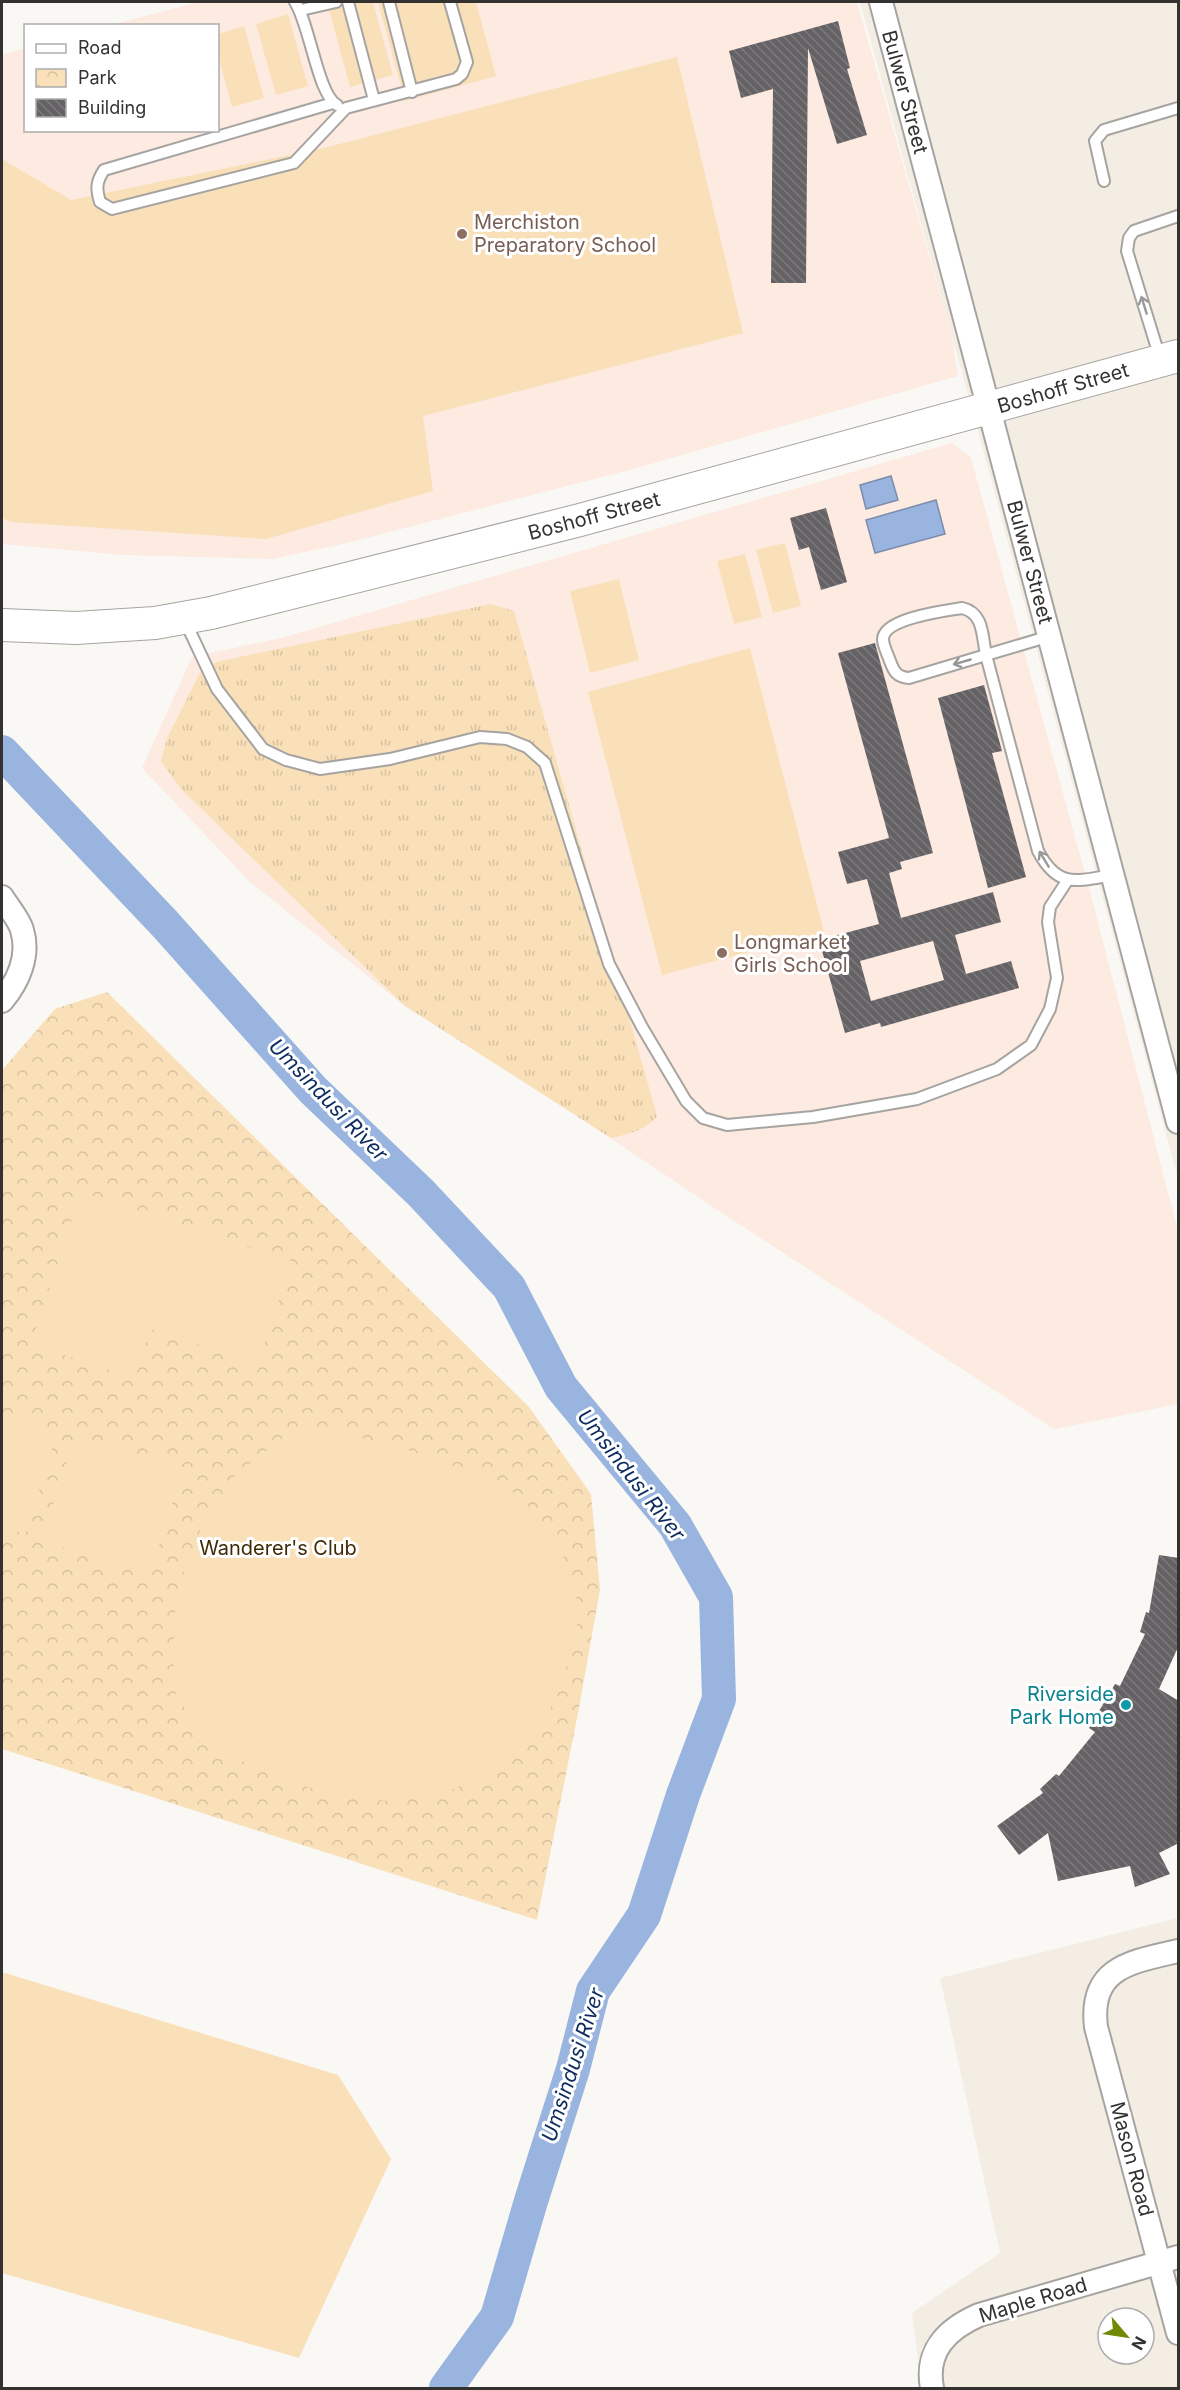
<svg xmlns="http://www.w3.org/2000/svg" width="1180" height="2390" font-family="Inter,sans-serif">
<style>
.built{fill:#f4ede3;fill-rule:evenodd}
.education{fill:#fdeae1}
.grass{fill:url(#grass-tufts)}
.park{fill:url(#park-crowns)}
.pitch{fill:#fae0b9}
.water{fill:#9ab4e0;stroke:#7b8dac;stroke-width:1.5}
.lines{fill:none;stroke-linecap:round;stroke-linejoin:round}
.river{stroke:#9ab4e0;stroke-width:34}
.building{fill:url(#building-back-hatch);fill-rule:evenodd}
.service-casing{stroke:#a6a4a1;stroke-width:14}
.minor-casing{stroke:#a6a4a1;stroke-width:26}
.secondary-casing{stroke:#a6a4a1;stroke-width:34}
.service{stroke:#fff;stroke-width:10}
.minor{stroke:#fff;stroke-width:22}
.secondary{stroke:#fff;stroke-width:32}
.oneway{stroke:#999898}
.education-dot{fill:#8d6e63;stroke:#fff;stroke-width:2}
.culture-dot{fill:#0f9aa8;stroke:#fff;stroke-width:2}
.labels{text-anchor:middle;stroke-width:6;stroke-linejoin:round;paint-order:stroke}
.street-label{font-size:20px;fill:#333231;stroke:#fff}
.education-label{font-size:20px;fill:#785e54;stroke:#fff;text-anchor:start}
.park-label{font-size:20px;fill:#402b05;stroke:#fff}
.culture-label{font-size:20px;fill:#0d838f;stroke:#fff;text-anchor:end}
.water-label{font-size:21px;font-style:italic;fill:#0d2b5f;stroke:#fff}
</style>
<defs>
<pattern id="grass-tufts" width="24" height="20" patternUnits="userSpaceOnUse" patternTransform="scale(1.5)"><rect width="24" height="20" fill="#fae0b9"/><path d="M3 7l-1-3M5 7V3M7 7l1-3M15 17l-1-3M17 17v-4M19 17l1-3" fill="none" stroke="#d7c1a0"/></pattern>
<pattern id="park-crowns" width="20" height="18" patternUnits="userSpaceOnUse" patternTransform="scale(1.5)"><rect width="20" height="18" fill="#fae0b9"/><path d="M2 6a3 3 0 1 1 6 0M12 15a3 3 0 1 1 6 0" fill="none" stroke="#d7c1a0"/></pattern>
<pattern id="building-back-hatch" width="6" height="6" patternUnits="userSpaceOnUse" patternTransform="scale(1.5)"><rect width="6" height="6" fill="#656265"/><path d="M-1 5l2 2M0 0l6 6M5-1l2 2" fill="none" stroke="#7c7a7c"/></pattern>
</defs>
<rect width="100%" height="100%" fill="#faf8f4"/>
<path class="built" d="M860,2H1178V1179L983,449Z
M1178,1918V2388H922L912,2313L1000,2253L940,1978ZM1108,2318H1144V2354H1108Z"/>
<path class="education" d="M200,2H857L952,337L958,376L637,468L347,543L272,559L123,555L2,544V55L25,48L26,130H218V26L110,25Z
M952,443L971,458L1092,899L1178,1231V1404L1054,1429L722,1213L562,1106L405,1006L250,882L142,768L192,657L281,638Z"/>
<path class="grass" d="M491,604L514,611L657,1116C645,1131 628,1134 611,1138L405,1006L181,789L161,761L167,738L200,673L216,662Z"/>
<path class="park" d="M107,992L529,1407L591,1494L600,1590L579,1708L537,1920L2,1749V1070L55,1009Z"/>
<path class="pitch" d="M327,2H373L393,75L350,87Z
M378,2H476L496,76L405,101Z
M288,14L308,86L276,95L256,24Z
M244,26L264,98L232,107L218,55V34Z
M677,57L743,333L423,416L433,491L266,539L11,522L2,518V159L71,200L324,148Z
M785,543L801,606L773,613L756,550Z
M745,554L762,617L734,624L717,561Z
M619,579L639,660L590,673L570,591Z
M750,648L824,932L662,975L588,692Z
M81,1192L292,1261L258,1364L151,1329L134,1378L31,1344Z
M2,1412L58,1431L25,1534L2,1526Z
M333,1432L394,1445L467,1471L518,1495L554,1536L576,1584L577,1627L562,1683L539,1732L513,1760L450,1791L387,1801L332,1794L290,1782L233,1757L198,1726L176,1696L173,1660L175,1613L184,1572L204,1521L236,1474L283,1438Z
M76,1435L183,1470L149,1575L41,1540Z
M2,1972L338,2075L391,2159L299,2358L2,2273Z"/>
<path class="water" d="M891,476L898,500L866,509L860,485Z
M936,500L945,534L875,553L866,520Z"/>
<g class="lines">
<path class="river" d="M2,752L165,924L313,1090L421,1193L509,1287L561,1387L675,1525L716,1597L719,1699L683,1795L644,1915L593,1991L573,2069L531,2201L497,2317L446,2388"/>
</g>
<path class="building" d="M838,21L850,68L847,69L867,135L837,144L808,48L806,283H771L773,89L741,98L729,51Z
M826,508L847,582L821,590L809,547L799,550L790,518Z
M875,643L933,853L900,862L902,869L889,873L901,918L993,892L1001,922L955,935L966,974L1011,961L1019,988L881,1027L880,1023L845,1033L819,940L879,924L867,879L847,884L838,852L889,838L838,653ZM933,941L944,980L871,1001L860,961Z
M984,685L1002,751L992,753L1026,877L988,888L938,698Z
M1159,1555L1179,1558V1645L1159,1689L1179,1701V1843L1159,1853L1170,1874L1135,1887L1130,1866L1058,1881L1048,1833L1019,1855L997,1826L1043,1793L1040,1789L1056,1774L1059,1776L1095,1732L1089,1728L1115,1684L1120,1686L1145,1634L1140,1632L1146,1612L1149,1613Z"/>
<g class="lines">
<defs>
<path id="service" d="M295,2C310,25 318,95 337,105
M348,2L374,100
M389,2L412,92
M301,10L336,2
M333,103L104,170C96,182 96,189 100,202L112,209L294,163L346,108L456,79L462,74L467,62L450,2
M1104,181L1095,141L1104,130L1178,108
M1160,358L1127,251L1129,238L1134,231L1178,216
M185,621L217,689L263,749L286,760L320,769L390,759L480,737L507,739L527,747L545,763L609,964L642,1027L686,1101L703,1118L727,1125L813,1117L917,1099L997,1069L1031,1045L1050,1009L1057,978L1048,922L1050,907L1067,881
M1050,636L986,655C982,636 984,613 962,608C945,611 884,618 883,639C883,646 888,655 890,661C894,672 897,677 909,678L986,655L1038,851C1058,889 1077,881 1113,875"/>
<path id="minor" d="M881,2L1178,1122
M2,897C8,907 19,919 22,930C30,956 18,982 2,1001
M1178,1951C1131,1962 1089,1967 1096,2027L1178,2333
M932,2388C925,2351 947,2329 979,2315L1178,2257"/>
<path id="secondary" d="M2,625L76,628L155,623L211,613L580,520L1178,356"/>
</defs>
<use href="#service" class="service-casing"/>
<use href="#minor" class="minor-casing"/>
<use href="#secondary" class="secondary-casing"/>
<use href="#service" class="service"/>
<use href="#minor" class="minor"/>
<use href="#secondary" class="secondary"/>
</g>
<defs><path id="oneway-shaft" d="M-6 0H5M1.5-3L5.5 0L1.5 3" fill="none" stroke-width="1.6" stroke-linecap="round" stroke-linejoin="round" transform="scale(1.5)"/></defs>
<g class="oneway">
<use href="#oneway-shaft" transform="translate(1144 305) rotate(-107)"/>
<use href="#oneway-shaft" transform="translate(962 662) rotate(164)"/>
<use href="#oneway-shaft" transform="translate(1044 859) rotate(-121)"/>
</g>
<g class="education-dot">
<circle cx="462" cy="234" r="6"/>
<circle cx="722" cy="953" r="6"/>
</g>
<circle class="culture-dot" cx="1126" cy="1705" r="6"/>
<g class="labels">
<g class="street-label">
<text transform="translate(905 92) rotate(75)" y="7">Bulwer Street</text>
<text transform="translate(1063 388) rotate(-16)" y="7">Boshoff Street</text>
<text transform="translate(594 516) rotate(-15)" y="7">Boshoff Street</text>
<text transform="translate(1030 562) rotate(75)" y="7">Bulwer Street</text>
<text transform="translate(1132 2159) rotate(75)" y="7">Mason Road</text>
<text transform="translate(1033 2300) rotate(-17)" y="7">Maple Road</text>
</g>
<g class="education-label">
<text x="474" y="229">Merchiston<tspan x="474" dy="23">Preparatory School</tspan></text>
<text x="734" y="949">Longmarket<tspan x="734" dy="23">Girls School</tspan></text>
</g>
<g class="park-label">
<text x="278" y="1555">Wanderer's Club</text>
</g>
<g class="culture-label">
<text x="1114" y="1701">Riverside<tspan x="1114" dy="23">Park Home</tspan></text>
</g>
<g class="water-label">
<text transform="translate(328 1100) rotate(46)" y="7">Umsindusi River</text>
<text transform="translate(631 1475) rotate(52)" y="7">Umsindusi River</text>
<text transform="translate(573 2065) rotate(-72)" y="7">Umsindusi River</text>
</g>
</g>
<rect width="1180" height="2390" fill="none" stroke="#333231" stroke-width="6"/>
<rect x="24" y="24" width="195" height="108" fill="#ffffff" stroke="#adadad" stroke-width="1.5"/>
<rect x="36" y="44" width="30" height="9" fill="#ffffff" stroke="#adadad" stroke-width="1.5"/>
<text x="78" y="54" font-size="18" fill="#333231">Road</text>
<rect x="36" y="69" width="30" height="18" fill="url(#park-crowns)" stroke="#adadad" stroke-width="1.5"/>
<text x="78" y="84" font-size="18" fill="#333231">Park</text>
<rect x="36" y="99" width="30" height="18" fill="url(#building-back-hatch)" stroke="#adadad" stroke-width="1.5"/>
<text x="78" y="114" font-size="18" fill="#333231">Building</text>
<g transform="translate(1126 2336) rotate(119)"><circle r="28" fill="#ffffff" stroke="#adadad" stroke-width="1.5"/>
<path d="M0-4.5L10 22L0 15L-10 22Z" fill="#6f8a00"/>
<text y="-9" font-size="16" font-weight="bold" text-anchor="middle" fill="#333231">N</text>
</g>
</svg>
